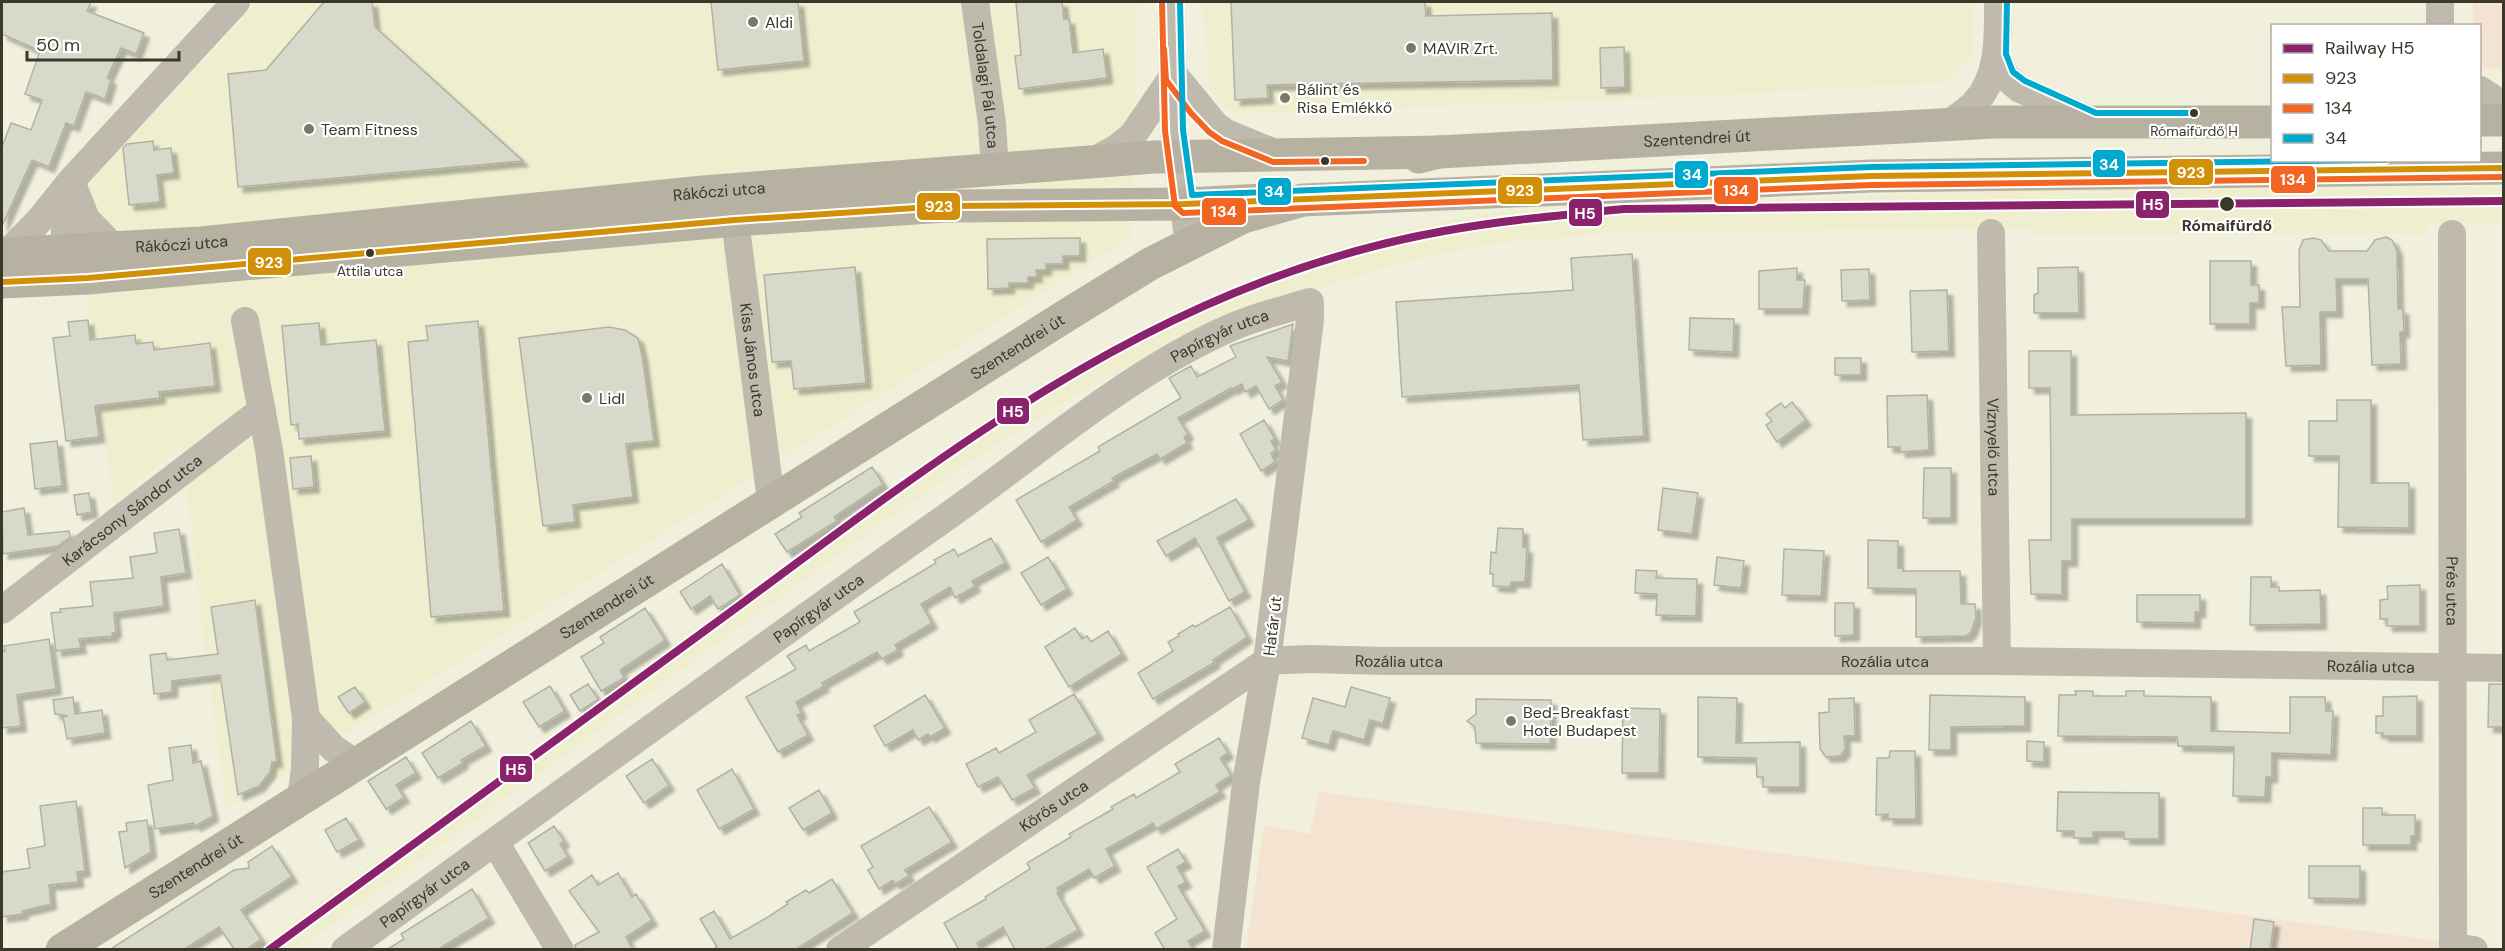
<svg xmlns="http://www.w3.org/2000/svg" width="2505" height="951" font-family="'DM Sans',sans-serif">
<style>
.built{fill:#efeece}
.green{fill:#f4e3d0}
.building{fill:#d7dacb;stroke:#b0b2a3;stroke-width:1.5;filter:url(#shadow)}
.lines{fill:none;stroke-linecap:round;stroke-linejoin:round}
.minor{stroke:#c0baae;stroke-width:28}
.major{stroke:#b7b1a1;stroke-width:33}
.bus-1-casing{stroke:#fff;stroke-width:10}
.bus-2-casing{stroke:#fff;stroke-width:10}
.bus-3-casing{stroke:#fff;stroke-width:10}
.bus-1{stroke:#d19008;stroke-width:6}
.bus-2{stroke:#f26522;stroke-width:6}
.bus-3{stroke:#00a9ce;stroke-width:6}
.rail-1-casing{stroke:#fff;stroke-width:12}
.rail-1{stroke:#8a236c;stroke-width:8}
.poi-dot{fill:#797869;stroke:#fff;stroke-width:2}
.bus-dot{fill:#39382a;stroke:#fff;stroke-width:2}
.labels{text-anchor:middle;stroke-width:4.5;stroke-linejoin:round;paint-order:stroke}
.bus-label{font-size:14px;fill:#39382a;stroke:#fff}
.poi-label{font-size:16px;fill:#39382a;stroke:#fff;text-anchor:start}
.street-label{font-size:16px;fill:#39382a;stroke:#fff}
.stop-label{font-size:16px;font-weight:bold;fill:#39382a;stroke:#fff}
.line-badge{stroke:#fff;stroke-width:2}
.badge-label{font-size:16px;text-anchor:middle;font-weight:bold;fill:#fff}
</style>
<defs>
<filter id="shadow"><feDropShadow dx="5.5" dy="5.5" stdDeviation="1.5" flood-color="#0004"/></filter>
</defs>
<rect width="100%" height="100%" fill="#f1f0dd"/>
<path class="built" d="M260,2H1137L1131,237L227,809L208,676L182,447L113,503L90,317L74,206L109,160Z
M1203,2H1972V55L1946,82L1700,96L1239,114L1224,106L1209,89Z
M2439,187L2503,188V222L2427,223L2426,234H2410L2033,235L2032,228L1624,232L1492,244L1418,259L1344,280L1170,343L1078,394L993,447L891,517L299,949L254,950L980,423L1065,371L1161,319L1260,277L1337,248L1409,229L1484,213L1622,204L2033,190Z"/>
<path class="green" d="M2473,2H2503V69L2480,68V26L2473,25Z
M1319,792L2500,949L1246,950L1264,825L1310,834Z"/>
<path class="building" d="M2,2H91L87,11L144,33L136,54L121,48L107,78L111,80L105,99L86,92L74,126L66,123L49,167L32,160L2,226V147L11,123L31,130L42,100L25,94L40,51L2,34Z
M324,2H372L375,27L523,161L238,187L228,74L266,70Z
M711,2H798L804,61L718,70Z
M1016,2H1062L1064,19H1069L1073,53L1103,49L1107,78L1019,89L1015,56L1021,55Z
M1231,2H1425L1426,16L1552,13L1553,80L1267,85L1268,98L1235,100Z
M1624,47L1625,87L1601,88L1600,48Z
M153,141L154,150L171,148L174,173L157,175L160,202L129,205L123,148L127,144Z
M2386,237L2392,240L2397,251L2398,309H2403L2404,332H2400L2401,364L2372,365L2368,279H2336L2337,312H2320L2321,365L2286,366L2282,307H2300L2299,250L2303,240L2313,238L2321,240L2329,251H2367L2375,240Z
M1080,238V256H1063V264H1046V270H1036L1037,277H1028V283H1009V288L988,289L987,239Z
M1632,254L1644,436L1583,440L1579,385L1402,397L1396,302L1573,290L1571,258Z
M2210,261H2251V285H2259V303H2250V324H2210Z
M855,267L866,383L794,389L791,361L772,362L764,275Z
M2078,267L2079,313H2034V295L2038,293V268Z
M1797,268V280H1805L1803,309H1759V271Z
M1869,269L1870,300L1842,301L1841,270Z
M1947,290L1949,351L1912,352L1910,291Z
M1690,318L1734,319L1733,352L1689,350Z
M88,320L90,340L135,335L136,344L153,342L154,350L210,343L215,386L159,392L160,398L95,406L99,437L66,441L53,338L70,336L68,322Z
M478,321L504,611L431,617L408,342L428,340L426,326Z
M319,323L321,345L376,340L385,431L299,439L298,424L291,425L282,326Z
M1293,324L1288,361L1267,357L1282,382L1275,386L1283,400L1269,409L1256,386L1245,392L1242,384L1232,389L1231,388L1178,418L1188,434L1184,437L1187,443L1160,459L1157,454L1112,478L1114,481L1069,507L1077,520L1041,542L1016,500L1100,451L1098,447L1181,398L1169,378L1191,366L1197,377L1236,357L1230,346Z
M609,327L625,330L638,338L642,355L654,441L626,444L633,497L573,505L575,522L543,526L519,338Z
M2029,351H2071V415L2246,413V519H2072V561H2062V595L2031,594L2029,540H2051V477L2050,388H2029Z
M1835,358H1861V375H1835Z
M1927,395L1929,450L1900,452V447H1888L1887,396Z
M2337,400H2371V483H2409V528L2338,527L2339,456H2309V421H2337Z
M1792,402L1806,420L1777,442L1766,425L1772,421L1766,414L1781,403L1785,408Z
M1264,420L1275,439L1271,441L1276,450L1271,453L1275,462L1261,471L1240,434Z
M57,441L62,486L35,489L30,444Z
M311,456L314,487L293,489L290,458Z
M872,467L883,484L834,517L837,521L787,552L775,534L802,517L799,513Z
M1924,468H1951V518H1923Z
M1663,488L1698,493L1692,534L1658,530Z
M89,493L92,512L77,515L74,495Z
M1236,499L1249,520L1217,538L1245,592L1229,601L1195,538L1166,556L1157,541Z
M24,508L28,535L69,531L70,537L58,546L3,554L2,512Z
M1498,528L1523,529V547L1527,548L1525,582H1511L1510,587L1493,586V574H1490L1491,552L1496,553Z
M179,529L186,573L161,577L164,606L114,613L116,632L112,633L113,636L79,639L81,648L56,651L51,613L61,612L60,609L93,606L90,582L133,578L130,557L157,553L154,533Z
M991,538L1005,563L972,581L975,586L955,598L950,587L921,604L932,623L895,645L898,650L882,659L877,652L822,683L824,686L796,702L801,713L797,715L808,735L778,752L746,697L796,669L787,656L806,645L809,651L860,622L854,612L936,563L934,560L954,549L958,556Z
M1868,540L1898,541V568H1903V571H1960L1961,604H1975L1976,618L1971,632L1966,636L1916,637V589L1868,588Z
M1784,549L1824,551L1821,596L1782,595Z
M1048,557L1067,589L1041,605L1021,573Z
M1717,557L1744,561L1741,588L1714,585Z
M722,564L740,595L718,609L710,596L691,609L680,592Z
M1636,570L1657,571L1656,578L1697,579L1696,616L1656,615L1657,594L1635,593Z
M2251,577H2271V587H2279V591L2320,590L2321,624L2250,625Z
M2420,585V626H2387V619H2380V600L2388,599L2387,586Z
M2137,595H2200V612H2195V623L2137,622Z
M255,600L277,762H272L270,772L259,786L238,795L220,675L172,681V692L154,694L150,655L166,653L167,660L218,654L211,607Z
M1835,603H1854V635L1835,636Z
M1230,607L1247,637L1213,660L1215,662L1153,699L1138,673L1173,651L1168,642L1179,636L1178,634L1193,625L1195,627Z
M645,608L665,640L620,670L624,678L601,691L581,657L604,643L600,637Z
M1075,628L1082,639L1087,636L1091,642L1108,631L1122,654L1069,687L1045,647Z
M49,639L56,689L17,695L21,726L2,728V651H5L4,646Z
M588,684L598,699L580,711L570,695Z
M2489,684H2504V727H2488Z
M550,686L565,711L539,727L523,702Z
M355,687L365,702L349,713L338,697Z
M1351,687L1390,698L1383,724L1370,720L1364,740L1333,731L1329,745L1302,738L1313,698L1345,707Z
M2075,691H2093V696H2126V691H2144V696L2211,697V731L2290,733V697H2325L2326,711H2333L2331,755L2272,753V777H2266L2265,797L2233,796L2234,747L2178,746L2177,737L2058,736L2059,695H2076Z
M1074,694L1098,734L1027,775L1035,788L1012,800L998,777L978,787L966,764L996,748L999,753L1036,732L1029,720Z
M925,695L945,728L930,737L928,734L918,740L913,730L885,746L874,726Z
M1930,695L2025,697V726L1951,727V750H1929Z
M2417,696V736H2383V733H2376V716H2383V697Z
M73,697L75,714L102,710L105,733L67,739L63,717L68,716L55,714L53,700Z
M1698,697L1737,698L1736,743L1800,742V787H1763V777H1757L1756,758L1698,757Z
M1854,698L1855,736H1844L1845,750L1840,756L1826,757L1820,749L1819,713L1829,712V699Z
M1476,699L1551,700L1550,744L1476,743L1475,727L1467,721L1476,714Z
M1623,708L1660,709L1659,773H1622Z
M471,721L486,746L461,760L463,763L438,778L422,753Z
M1219,738L1228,753L1220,758L1231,775L1216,785L1220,792L1156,829L1153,823L1106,849L1115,866L1094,878L1089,869L1057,888L1059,892L1057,893L1078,930L1043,950H1015L1003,927L977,943L980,950H959L944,923L986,899L985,897L1030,869L1027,863L1071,837L1069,834L1113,809L1111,807L1134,794L1136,798L1180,772L1175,764Z
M2027,741L2044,742V762L2027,761Z
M191,745L193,763L201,761L213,816L195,826L194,823L155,829L148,785L173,780L169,748Z
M1890,751H1915L1916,819H1888V814L1876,815L1877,758H1889Z
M406,757L416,773L396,785L404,797L386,809L368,781Z
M652,759L669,785L644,803L626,776Z
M732,769L754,809L719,829L697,790Z
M819,790L832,813L803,830L789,808Z
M2058,792L2159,793V839H2124V832H2093V838H2074V831H2057Z
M76,801L85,871L77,872L78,882L49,885L51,904L22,911L23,914L2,917V872L30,868L27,849L45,846L40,806Z
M929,807L952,842L905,870L909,876L895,884L893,880L879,889L868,870L873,867L861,846Z
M2363,808H2382V815H2415V836H2411V845H2363Z
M346,818L359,840L337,852L325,830Z
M147,820L151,852L125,868L119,832L127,831L126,823Z
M554,826L564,841L560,844L568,857L545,871L528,843Z
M272,846L292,877L241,910L261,939L246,950H235L219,927L183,950H109L234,870L249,868L248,862Z
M1178,849L1186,862L1177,867L1186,882L1178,886L1205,931L1188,941L1193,950H1165L1155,933L1177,919L1147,867Z
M2309,866H2360V899L2309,898Z
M618,873L632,897L636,894L652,920L626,937L633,950H576L575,945L599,932L569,891L592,875L598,885Z
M832,879L853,913L795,950H712L717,947L700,919L714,911L730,939L768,917L788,904L786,902L806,890L809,893Z
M472,889L489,918L437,950H386L404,939L401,934Z
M2254,919L2274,922L2270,950H2250Z"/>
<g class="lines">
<g class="minor">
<path id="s1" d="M975,2L992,124L995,170"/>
<path d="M1171,2L1174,131L1187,230"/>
<path d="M2440,26V2"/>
<path d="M1997,56L2006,77L2020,89L2090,120"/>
<path d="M1174,75L1215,125L1226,133L1275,153"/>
<path d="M2480,90L2504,106"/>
<path d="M1948,124C1956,118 1966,112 1974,104C2000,77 1998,36 1998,2"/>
<path d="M1092,162L1117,148L1133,135L1174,75"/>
<path d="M71,181L86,219L114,248"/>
<path d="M71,183C64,212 58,245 80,269"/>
<path id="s2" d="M735,220L771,501"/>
<path id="s3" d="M1991,233L1997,661"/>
<path id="s4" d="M2452,234L2453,947L2474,950"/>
<path d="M6,254L38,222L71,181L236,2"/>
<path d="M245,321L269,450L306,718L305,768L301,798"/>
<path id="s5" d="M2,610L262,410"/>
<path id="s6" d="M1267,661L1309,659L1386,661H1997L2504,668"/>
<path d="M306,718L333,748L355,763"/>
<path d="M495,842L560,950"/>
<path id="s7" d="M345,950C545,806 743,660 945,518C1036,454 1120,379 1221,332C1250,318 1280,311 1310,302V320L1267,661L1246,783L1226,950"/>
<path id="s8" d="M840,950L1267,661"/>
</g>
<g class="major">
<path d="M2480,120H2504"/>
<path id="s9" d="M1419,157L1439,152L1995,122H2272"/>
<path id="s10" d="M2,254L201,243L703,192L1154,157L1439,152"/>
<path d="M2,282L88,278L735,220L945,206L1184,204L1265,200"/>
<path id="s11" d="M62,950L1067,315L1150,264L1243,217L1303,200L1872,176L2504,168"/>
</g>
<defs>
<path id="bus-1" d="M2,282L88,278L735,220L945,206L1184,204L1872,176L2504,168"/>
<path id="bus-2" d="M1162,2L1165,131L1175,206L1183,213L1872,185L2504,177
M1164,49L1166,80L1191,113L1209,132L1222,141L1273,162L1364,161"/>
<path id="bus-3" d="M1180,2L1183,130L1192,195L1872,167L2385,160
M2007,2L2006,54L2013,72L2025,81L2096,113H2194"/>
</defs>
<use href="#bus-1" class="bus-1-casing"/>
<use href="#bus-2" class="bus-2-casing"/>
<use href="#bus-3" class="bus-3-casing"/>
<use href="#bus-1" class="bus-1"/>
<use href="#bus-2" class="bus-2"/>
<use href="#bus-3" class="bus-3"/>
<defs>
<path id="rail-1" d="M269,950C426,835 583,720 740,605C904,484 1069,355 1262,282C1320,260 1382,242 1444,231C1503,220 1564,215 1624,209L2504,201"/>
</defs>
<use href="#rail-1" class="rail-1-casing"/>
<use href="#rail-1" class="rail-1"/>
</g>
<g class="poi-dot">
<circle cx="753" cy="22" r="6"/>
<circle cx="1411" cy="48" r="6"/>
<circle cx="1285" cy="98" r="6"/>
<circle cx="309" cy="129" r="6"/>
<circle cx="587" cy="398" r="6"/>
<circle cx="1511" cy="721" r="6"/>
</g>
<g class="bus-dot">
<circle cx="2194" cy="113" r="5"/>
<circle cx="1325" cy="161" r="5"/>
<circle cx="2227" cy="204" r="8"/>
<circle cx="370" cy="253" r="5"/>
</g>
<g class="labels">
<g class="bus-label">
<text x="2194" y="136">Rómaifürdő H</text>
<text x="370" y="276">Attila utca</text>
</g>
<g class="poi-label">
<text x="765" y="28">Aldi</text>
<text x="1423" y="54">MAVIR Zrt.</text>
<text x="1297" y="95">Bálint és<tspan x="1297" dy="18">Risa Emlékkő</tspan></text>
<text x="321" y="135">Team Fitness</text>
<text x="599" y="404">Lidl</text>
<text x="1523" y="718">Bed-Breakfast<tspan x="1523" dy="18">Hotel Budapest</tspan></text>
</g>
<g class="street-label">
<text dy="6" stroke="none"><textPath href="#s1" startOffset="84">Toldalagi Pál utca</textPath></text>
<text dy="6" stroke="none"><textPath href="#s9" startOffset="279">Szentendrei út</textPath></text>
<text dy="6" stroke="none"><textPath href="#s10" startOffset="720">Rákóczi utca</textPath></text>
<text dy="6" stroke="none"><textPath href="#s10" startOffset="180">Rákóczi utca</textPath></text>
<text dy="6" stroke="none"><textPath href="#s7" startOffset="1070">Papírgyár utca</textPath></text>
<text dy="6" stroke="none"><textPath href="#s11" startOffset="1130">Szentendrei út</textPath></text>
<text dy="6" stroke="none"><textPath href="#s2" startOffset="141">Kiss János utca</textPath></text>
<text dy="6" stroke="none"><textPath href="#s3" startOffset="214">Víznyelő utca</textPath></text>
<text dy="6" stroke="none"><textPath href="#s5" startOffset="164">Karácsony Sándor utca</textPath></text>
<text dy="6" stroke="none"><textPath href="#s4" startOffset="357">Prés utca</textPath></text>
<text dy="6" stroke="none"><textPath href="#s11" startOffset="644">Szentendrei út</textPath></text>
<text dy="6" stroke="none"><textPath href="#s7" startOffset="584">Papírgyár utca</textPath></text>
<text transform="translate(1272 626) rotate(-83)" y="6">Határ út</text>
<text dy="6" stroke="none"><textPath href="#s6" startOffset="132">Rozália utca</textPath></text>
<text dy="6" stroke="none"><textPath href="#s6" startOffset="618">Rozália utca</textPath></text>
<text dy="6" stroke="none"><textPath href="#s6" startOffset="1104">Rozália utca</textPath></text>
<text dy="6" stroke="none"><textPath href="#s8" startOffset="258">Körös utca</textPath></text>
<text dy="6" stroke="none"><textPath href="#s11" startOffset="158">Szentendrei út</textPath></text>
<text dy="6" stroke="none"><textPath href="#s7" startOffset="98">Papírgyár utca</textPath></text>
</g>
<g class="stop-label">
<text x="2227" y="231">Rómaifürdő</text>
</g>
</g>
<g class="line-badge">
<rect x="2092" y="149" width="34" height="29" rx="6" fill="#00a9ce"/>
<rect x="2168" y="158" width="46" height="28" rx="6" fill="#d19008"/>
<rect x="1674" y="160" width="35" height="29" rx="6" fill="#00a9ce"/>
<rect x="2270" y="165" width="46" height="29" rx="6" fill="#f26522"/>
<rect x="1497" y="176" width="46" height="29" rx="6" fill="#d19008"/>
<rect x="1713" y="176" width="46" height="29" rx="6" fill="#f26522"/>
<rect x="1257" y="177" width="35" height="29" rx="6" fill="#00a9ce"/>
<rect x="2135" y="190" width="35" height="29" rx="6" fill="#8a236c"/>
<rect x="916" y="192" width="45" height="29" rx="6" fill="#d19008"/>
<rect x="1201" y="197" width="46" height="29" rx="6" fill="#f26522"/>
<rect x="1568" y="198" width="35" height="29" rx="6" fill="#8a236c"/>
<rect x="247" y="247" width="45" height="29" rx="6" fill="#d19008"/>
<rect x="996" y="397" width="34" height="28" rx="6" fill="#8a236c"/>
<rect x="499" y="755" width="34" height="28" rx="6" fill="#8a236c"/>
</g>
<g class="badge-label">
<text x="2109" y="170">34</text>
<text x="2191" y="178">923</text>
<text x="1692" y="180">34</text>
<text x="2293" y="185">134</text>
<text x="1520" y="196">923</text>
<text x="1736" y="196">134</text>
<text x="1274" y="197">34</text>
<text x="2153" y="210">H5</text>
<text x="939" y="212">923</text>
<text x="1224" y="217">134</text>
<text x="1585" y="219">H5</text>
<text x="269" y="268">923</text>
<text x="1013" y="417">H5</text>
<text x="516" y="775">H5</text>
</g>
<rect width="2505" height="951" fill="none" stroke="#39382a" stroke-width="6"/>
<rect x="2271" y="24" width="210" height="138" fill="#ffffff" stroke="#b0afaa" stroke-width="1.5"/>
<rect x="2283" y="44" width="30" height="9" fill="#8a236c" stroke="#b0afaa" stroke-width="1.5"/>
<text x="2325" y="54" font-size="18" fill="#39382a">Railway H5</text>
<rect x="2283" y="74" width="30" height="9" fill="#d19008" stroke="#b0afaa" stroke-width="1.5"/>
<text x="2325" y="84" font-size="18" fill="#39382a">923</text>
<rect x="2283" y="104" width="30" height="9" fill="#f26522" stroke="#b0afaa" stroke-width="1.5"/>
<text x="2325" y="114" font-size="18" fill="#39382a">134</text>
<rect x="2283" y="134" width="30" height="9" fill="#00a9ce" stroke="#b0afaa" stroke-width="1.5"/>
<text x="2325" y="144" font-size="18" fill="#39382a">34</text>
<path d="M27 51v9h152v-9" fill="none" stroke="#39382a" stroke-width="3"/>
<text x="36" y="51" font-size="18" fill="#39382a" stroke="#ffffff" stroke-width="4.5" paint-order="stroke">50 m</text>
</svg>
